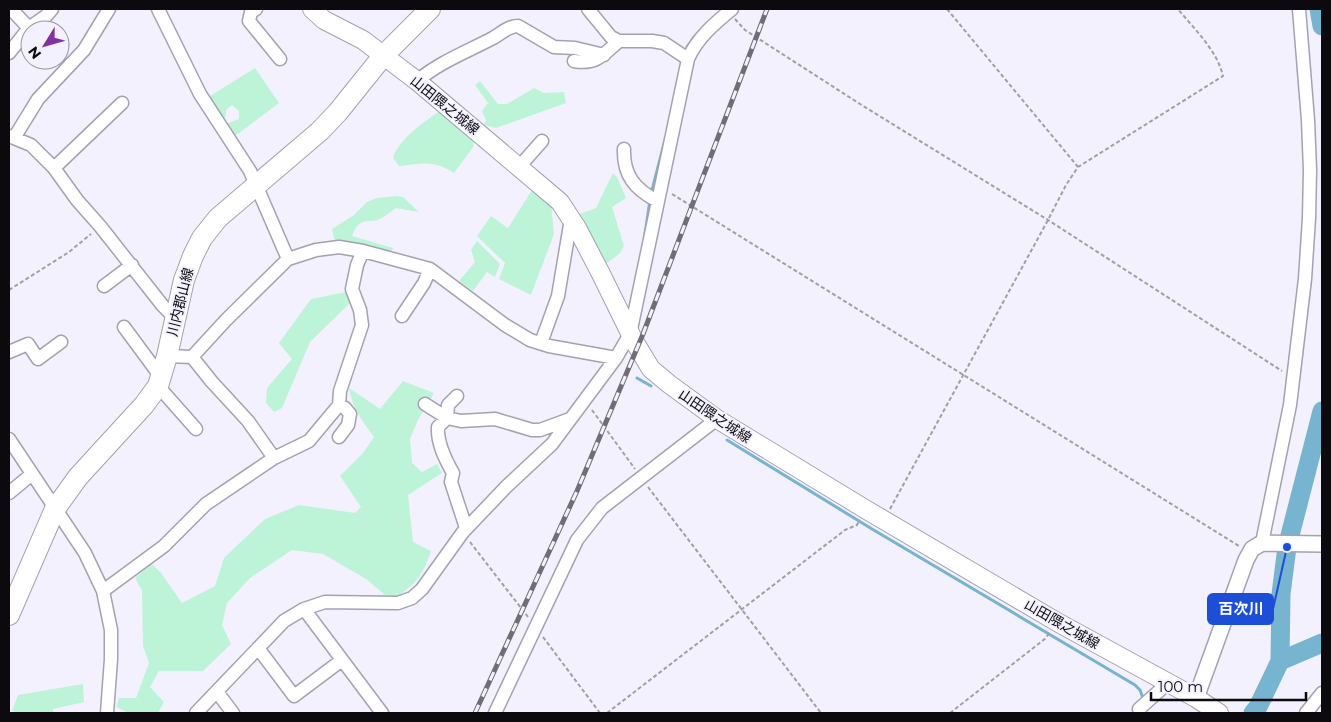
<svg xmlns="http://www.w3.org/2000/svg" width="1331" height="722" font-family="Montserrat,'Noto Sans JP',sans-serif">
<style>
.green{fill:#bdf3d7}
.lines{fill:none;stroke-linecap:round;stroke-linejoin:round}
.stream{stroke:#77b4cf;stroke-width:3}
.river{stroke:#77b4cf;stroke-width:19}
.minor-casing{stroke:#a4a1b0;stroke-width:15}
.tertiary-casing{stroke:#a4a1b0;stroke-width:18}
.secondary-casing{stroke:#a4a1b0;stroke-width:20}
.primary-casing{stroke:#a4a1b0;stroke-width:22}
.path{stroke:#a19ea8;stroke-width:2;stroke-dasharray:4 2.5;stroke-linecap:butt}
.minor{stroke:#fff;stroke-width:12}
.tertiary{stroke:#fff;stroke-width:15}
.secondary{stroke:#fff;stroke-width:18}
.primary{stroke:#fff;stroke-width:20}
.rail-casing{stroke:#6f6d75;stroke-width:5}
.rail{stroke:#f4f1fe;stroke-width:3;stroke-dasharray:9;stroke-linecap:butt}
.labels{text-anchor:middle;stroke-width:4;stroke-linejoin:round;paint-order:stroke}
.street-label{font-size:14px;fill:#0c0a0f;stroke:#f4f1fe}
.leader{fill:none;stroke:#1d4ed8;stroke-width:2}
.callout-dot{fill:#1d4ed8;stroke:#f4f1fe;stroke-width:2}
.callout{fill:#1d4ed8;stroke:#1d4ed8;stroke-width:2}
.callout-label{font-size:15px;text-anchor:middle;font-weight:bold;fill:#fff}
</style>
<rect width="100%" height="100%" fill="#f4f1fe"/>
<path class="green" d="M255,68L279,103L235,136L226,124L239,119V111L232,105L226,110V116L223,119L210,96Z
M480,81L498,104H507L534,88L544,93L564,92L566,103L496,128L484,125L486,120L482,111L488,103L475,85Z
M444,108L470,132L474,146L454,173C434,160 422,163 399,166L393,158C399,138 427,120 444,108Z
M613,173L617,177L626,198L612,207L624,246L620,253L606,264L580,214L596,208Z
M534,187L551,203L554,234L531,295L499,279L505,263L477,236L491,216L508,228Z
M397,196L403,197L419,212L396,208C391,211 387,215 382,218C370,225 360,214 352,236L393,248L391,253L335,242L332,229L354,215L367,202L377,198Z
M477,241L500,264L495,277L487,272L473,291L459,281L475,262L471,250Z
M346,292L350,303L310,342L282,408L274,412L266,403L267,388L292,359L279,343L311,299Z
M403,381L434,393L418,420L410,439L412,463L422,472L437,464L442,473L408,495L413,542L431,551C423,574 418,582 398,596L385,595L366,579L323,554L292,550L250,578L227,603L222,625L231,644L203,671H159L150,687L164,702L158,713H129L116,707L119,698H136L149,663L143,646L142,590L135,578L152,564L161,573L182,603L215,586L224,558L265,519L299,505L355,513L361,507L340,476L363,453L374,437C362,421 352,407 349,388L380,409Z
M83,684L84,702L53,709V713H20L12,711L18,695Z"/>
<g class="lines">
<path class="stream" d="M687,47L694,37
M651,194L665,140
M645,234L650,200
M637,378L651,386
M727,440L872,529L1135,685L1140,690L1144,701"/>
<path class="river" d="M1319,9L1322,26
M1280,661L1281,594L1287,547L1322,411
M1253,713L1258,707L1280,661L1322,643"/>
<defs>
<path id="minor" d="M11,9L29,28
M158,9L200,94L250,171L288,259
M256,9L251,12L249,21L280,59
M588,9L611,37L619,41H652L664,43L688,59
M9,53L29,28L46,16L52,9
M574,61C596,65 603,55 619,41
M417,81C440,62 464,53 491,39C500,35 507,26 518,26L554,47L575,48L604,55
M9,136L31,145L54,168L77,200L100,226L163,306L175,318
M14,138L38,99L84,50L109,9
M624,149C623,175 635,190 658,201
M519,167L542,141
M54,168L122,103
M104,286L132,265
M402,316L424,283L430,269
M124,327L161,377
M541,343L558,296L571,219
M9,352L28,344L38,359L61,342
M167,356L192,357L226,320L288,259L316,250L339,247L363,251L430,269L505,325L530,340L549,346L616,358
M158,386L196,429
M457,396L448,405L447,418L438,427C437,443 445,459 453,473L451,482L466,528
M425,404L447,418L461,421L495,419L532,430H540L570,419
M339,437L348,425L350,414L345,408L339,405
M9,439L85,553L103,591L111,630V659L107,713
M274,458L309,441L339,405L340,391L362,325L360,310L352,289L357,265L363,251
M9,493L32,474
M1262,543L1290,405L1305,279L1309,218L1310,170L1308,120L1299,9
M103,591L164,546L206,504L274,458L248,421L212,382L192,357
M304,609L382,713
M258,648L294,696L342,660
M217,692L233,713
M196,713L284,621L304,609L325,602L398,603L412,598L422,589L463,532L507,486L552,444L616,358L630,334L688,59C697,38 715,23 732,9
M495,713L577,540L602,508L717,419
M1140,713L1139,709L1168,683
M1306,713L1322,693"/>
<path id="tertiary" d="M1196,698L1246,560L1252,549L1262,543L1322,544"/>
<path id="secondary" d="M312,9L324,20L363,40L417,81L560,202L577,228L600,272L634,341L651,369L669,384L717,419L865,509L1057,622L1196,698L1219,713"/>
<path id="primary" d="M9,615L55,509L78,477L144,405L158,386L167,356L184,280L193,256L202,238L218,218L320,131L338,112L383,56L430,9"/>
</defs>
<use href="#minor" class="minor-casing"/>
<use href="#tertiary" class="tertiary-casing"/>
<use href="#secondary" class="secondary-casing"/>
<use href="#primary" class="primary-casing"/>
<path class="path" d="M947,9L1078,167
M735,19L745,30L860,104L1048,220L1282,371
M672,194L1239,546
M9,290L69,252L91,234
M592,410L635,469
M648,487L821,713
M890,509L1048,220L1066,185L1078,167L1223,76C1217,50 1194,29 1178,9
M470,542L528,617
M543,637L600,713
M607,713L845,530L857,525L859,521
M950,713L1046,638L1049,633"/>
<use href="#minor" class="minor"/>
<use href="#tertiary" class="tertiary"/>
<use href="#secondary" class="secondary"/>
<use href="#primary" class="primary"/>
<defs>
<path id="rail" d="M475,713L577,491L643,334L767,9"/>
</defs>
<use href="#rail" class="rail-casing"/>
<use href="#rail" class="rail"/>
</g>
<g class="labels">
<g class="street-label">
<text transform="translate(445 105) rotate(39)" y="5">山田隈之城線</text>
<text transform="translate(180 302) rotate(-76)" y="5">川内郡山線</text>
<text transform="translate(715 416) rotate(34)" y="5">山田隈之城線</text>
<text transform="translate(1062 624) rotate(30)" y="5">山田隈之城線</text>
</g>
</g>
<path class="leader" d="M1287 547L1273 609"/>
<circle class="callout-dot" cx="1287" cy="547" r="5"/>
<rect class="callout" x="1208" y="594" width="65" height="30" rx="5"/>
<g class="callout-label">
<text x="1241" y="614">百次川</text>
</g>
<rect width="1331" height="722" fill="none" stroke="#0c0a0f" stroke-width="20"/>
<g transform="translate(45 45) rotate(233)"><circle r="24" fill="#f4f1fe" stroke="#97959e"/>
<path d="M0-4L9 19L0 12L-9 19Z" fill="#8231a0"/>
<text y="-8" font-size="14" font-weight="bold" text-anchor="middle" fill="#0c0a0f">N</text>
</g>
<path d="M1151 692v8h155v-8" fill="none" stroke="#0c0a0f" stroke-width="2.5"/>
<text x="1158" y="692" font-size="15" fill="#0c0a0f" stroke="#f4f1fe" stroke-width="4" paint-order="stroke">100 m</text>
</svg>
